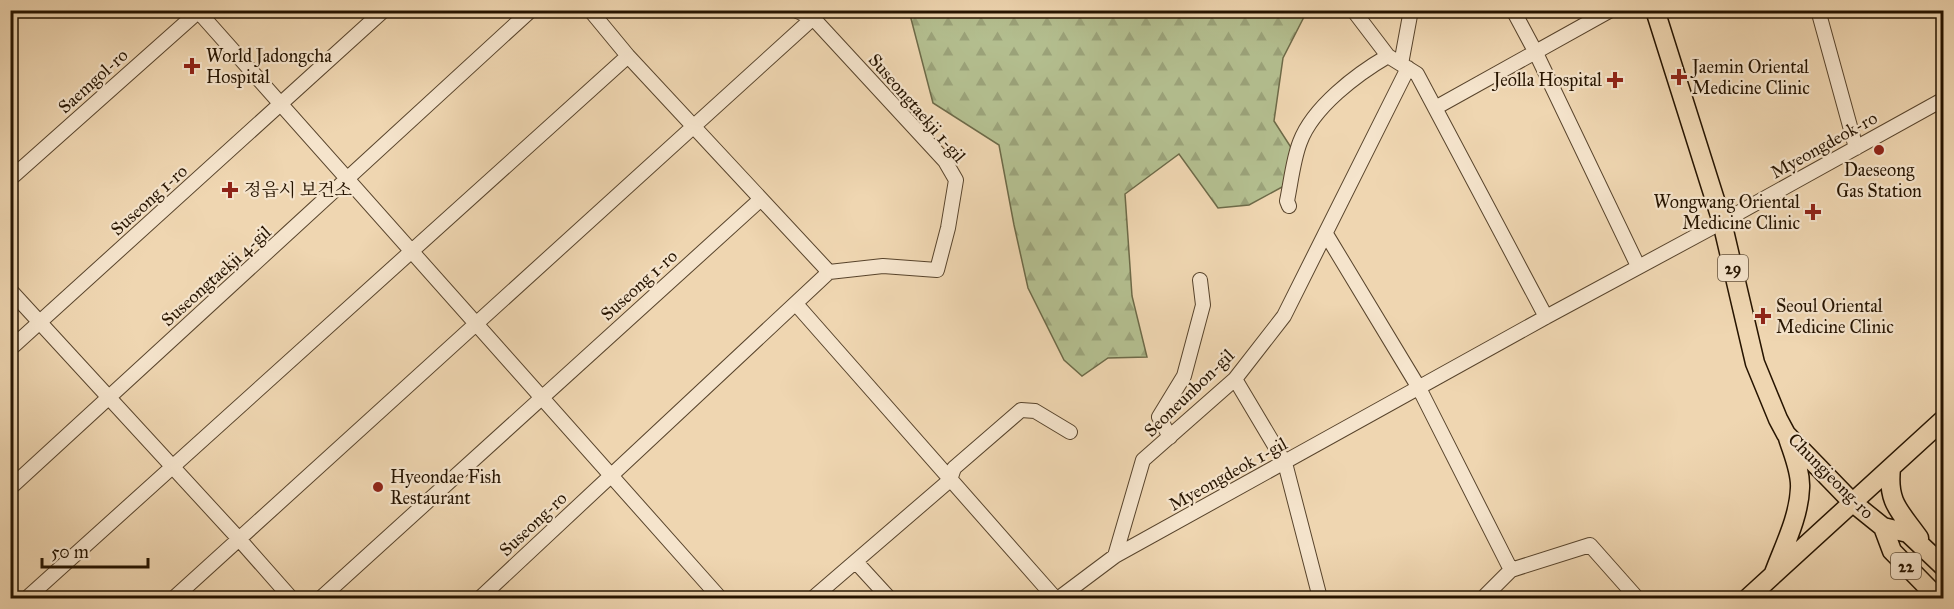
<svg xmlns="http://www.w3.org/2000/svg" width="1954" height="609" font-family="'IM FELL Great Primer','Noto Serif KR',serif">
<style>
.forest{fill:url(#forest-firs);stroke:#6d6a48;stroke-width:1.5}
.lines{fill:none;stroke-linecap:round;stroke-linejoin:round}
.minor-casing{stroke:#58442c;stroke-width:16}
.major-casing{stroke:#261400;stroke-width:21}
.minor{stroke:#f5e4cc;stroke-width:14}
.major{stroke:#efd6b1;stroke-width:18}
.poi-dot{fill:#8f2418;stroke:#f5e4cc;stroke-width:2}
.labels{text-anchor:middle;stroke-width:4.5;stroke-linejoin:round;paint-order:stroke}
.shield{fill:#f5e4cc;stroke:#64523d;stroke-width:1.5}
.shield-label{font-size:16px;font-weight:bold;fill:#261400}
.poi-label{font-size:18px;fill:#261400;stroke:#f5e4cc;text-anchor:start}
.street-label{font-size:18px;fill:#261400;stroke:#f5e4cc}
</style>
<defs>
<pattern id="forest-firs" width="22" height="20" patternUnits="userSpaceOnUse" patternTransform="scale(1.5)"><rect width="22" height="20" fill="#b4bf90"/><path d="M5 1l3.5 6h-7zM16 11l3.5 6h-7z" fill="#9ba37a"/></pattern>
</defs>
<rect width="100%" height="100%" fill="#efd6b1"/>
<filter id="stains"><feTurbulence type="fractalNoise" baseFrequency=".00333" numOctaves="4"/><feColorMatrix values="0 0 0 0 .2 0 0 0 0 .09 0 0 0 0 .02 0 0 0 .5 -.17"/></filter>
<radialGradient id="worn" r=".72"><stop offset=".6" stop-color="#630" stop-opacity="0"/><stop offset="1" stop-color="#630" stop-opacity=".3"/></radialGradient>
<path class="forest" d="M909,11H1307L1283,58L1274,121L1294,152L1284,186L1249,205L1218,208L1179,154L1125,194L1132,296L1147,357L1108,358L1082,376L1064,360L1028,288L1014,225L999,145L933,103Z"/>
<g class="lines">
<defs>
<path id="minor" d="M197,10L720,598
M590,10L628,56L829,272
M1353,10L1388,56L1417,74L1546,317
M1513,10L1535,51L1638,266
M1818,10L1856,148
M10,15L16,10
M1401,64L1411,10
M1435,108L1611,10
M10,179L200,10
M1289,206L1287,201C1291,182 1293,160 1300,142C1313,107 1357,74 1388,56
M1326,234L1419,388L1511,570
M10,290L239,539L291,598
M796,304L1055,598
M10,349L384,10
M1235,379L1285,463L1320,598
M1170,437L1159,417L1184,376L1203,305L1200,280
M950,480L954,468L1021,410L1035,411L1070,432
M10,488L531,10
M1115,556L1143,460L1235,379L1284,316L1408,68
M856,562L889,598
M27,598L628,56
M174,598L813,18
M321,598L761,199
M480,598L829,272L883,266L937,270L948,228L956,180L945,161L813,18L795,10
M813,598L950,480
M1059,598L1115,556L1546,317L1722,222L1944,99
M1483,598L1511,570L1590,545L1637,598"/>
<path id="major" d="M1655,10L1722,222L1755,363L1778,419L1786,434L1852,502L1883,527L1908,533L1944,567
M1891,468C1887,503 1900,511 1919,538
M1883,527L1892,551L1938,598
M1774,573C1784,546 1799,517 1800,488C1801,472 1793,454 1788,438
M1748,598L1944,419"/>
</defs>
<use href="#minor" class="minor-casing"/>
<use href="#major" class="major-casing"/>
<use href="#minor" class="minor"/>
<use href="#major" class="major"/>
</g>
<g class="poi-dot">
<path d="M189 57h6v6h6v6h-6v6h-6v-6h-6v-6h6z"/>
<path d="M1676 68h6v6h6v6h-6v6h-6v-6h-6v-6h6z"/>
<path d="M1612 71h6v6h6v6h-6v6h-6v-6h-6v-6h6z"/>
<circle cx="1879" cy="150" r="6"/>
<path d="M227 181h6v6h6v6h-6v6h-6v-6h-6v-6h6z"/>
<path d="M1810 203h6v6h6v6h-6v6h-6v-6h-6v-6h6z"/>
<path d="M1760 307h6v6h6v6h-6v6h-6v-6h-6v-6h6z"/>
<circle cx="378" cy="487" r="6"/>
</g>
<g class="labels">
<g class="shield">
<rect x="1718" y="255" width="30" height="26" rx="4.5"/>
<rect x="1891" y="553" width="30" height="26" rx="4.5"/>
</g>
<g class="shield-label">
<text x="1733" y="274">29</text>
<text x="1906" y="572">22</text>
</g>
<g class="poi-label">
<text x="206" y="62">World Jadongcha<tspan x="206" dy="21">Hospital</tspan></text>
<text x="1692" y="73">Jaemin Oriental<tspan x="1692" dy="21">Medicine Clinic</tspan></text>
<text x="1602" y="86" text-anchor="end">Jeolla Hospital</text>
<text x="1879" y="176" text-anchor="middle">Daeseong<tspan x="1879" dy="21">Gas Station</tspan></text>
<text x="244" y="196">정읍시 보건소</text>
<text x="1800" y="208" text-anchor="end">Wongwang Oriental<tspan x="1800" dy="21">Medicine Clinic</tspan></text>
<text x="1776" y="312">Seoul Oriental<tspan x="1776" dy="21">Medicine Clinic</tspan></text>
<text x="390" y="483">Hyeondae Fish<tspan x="390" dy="21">Restaurant</tspan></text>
</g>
<g class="street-label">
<text transform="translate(93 81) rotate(-42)" y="6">Saemgol-ro</text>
<text transform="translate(917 108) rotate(49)" y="6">Suseongtaekji 1-gil</text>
<text transform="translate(1824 145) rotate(-29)" y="6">Myeongdeok-ro</text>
<text transform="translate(149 200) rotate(-42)" y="6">Suseong 1-ro</text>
<text transform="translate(216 276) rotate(-42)" y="6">Suseongtaekji 4-gil</text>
<text transform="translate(639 285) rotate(-42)" y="6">Suseong 1-ro</text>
<text transform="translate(1189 393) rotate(-44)" y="6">Seoneunbon-gil</text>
<text transform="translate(1228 474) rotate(-29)" y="6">Myeongdeok 1-gil</text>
<text transform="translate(1831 476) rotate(45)" y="6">Chungjeong-ro</text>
<text transform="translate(533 524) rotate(-43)" y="6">Suseong-ro</text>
</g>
</g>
<rect width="1954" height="609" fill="none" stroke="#efd6b1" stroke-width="36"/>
<rect x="12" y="12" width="1930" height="585" fill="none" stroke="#261400" stroke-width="3"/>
<rect x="18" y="18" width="1918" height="573" fill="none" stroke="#261400" stroke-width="1.5"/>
<path d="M42 558v9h106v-9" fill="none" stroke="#261400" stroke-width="3"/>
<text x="51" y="558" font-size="18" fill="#261400" stroke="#f5e4cc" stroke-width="4.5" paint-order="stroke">50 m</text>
<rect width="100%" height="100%" filter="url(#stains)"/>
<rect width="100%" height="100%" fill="url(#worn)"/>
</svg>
